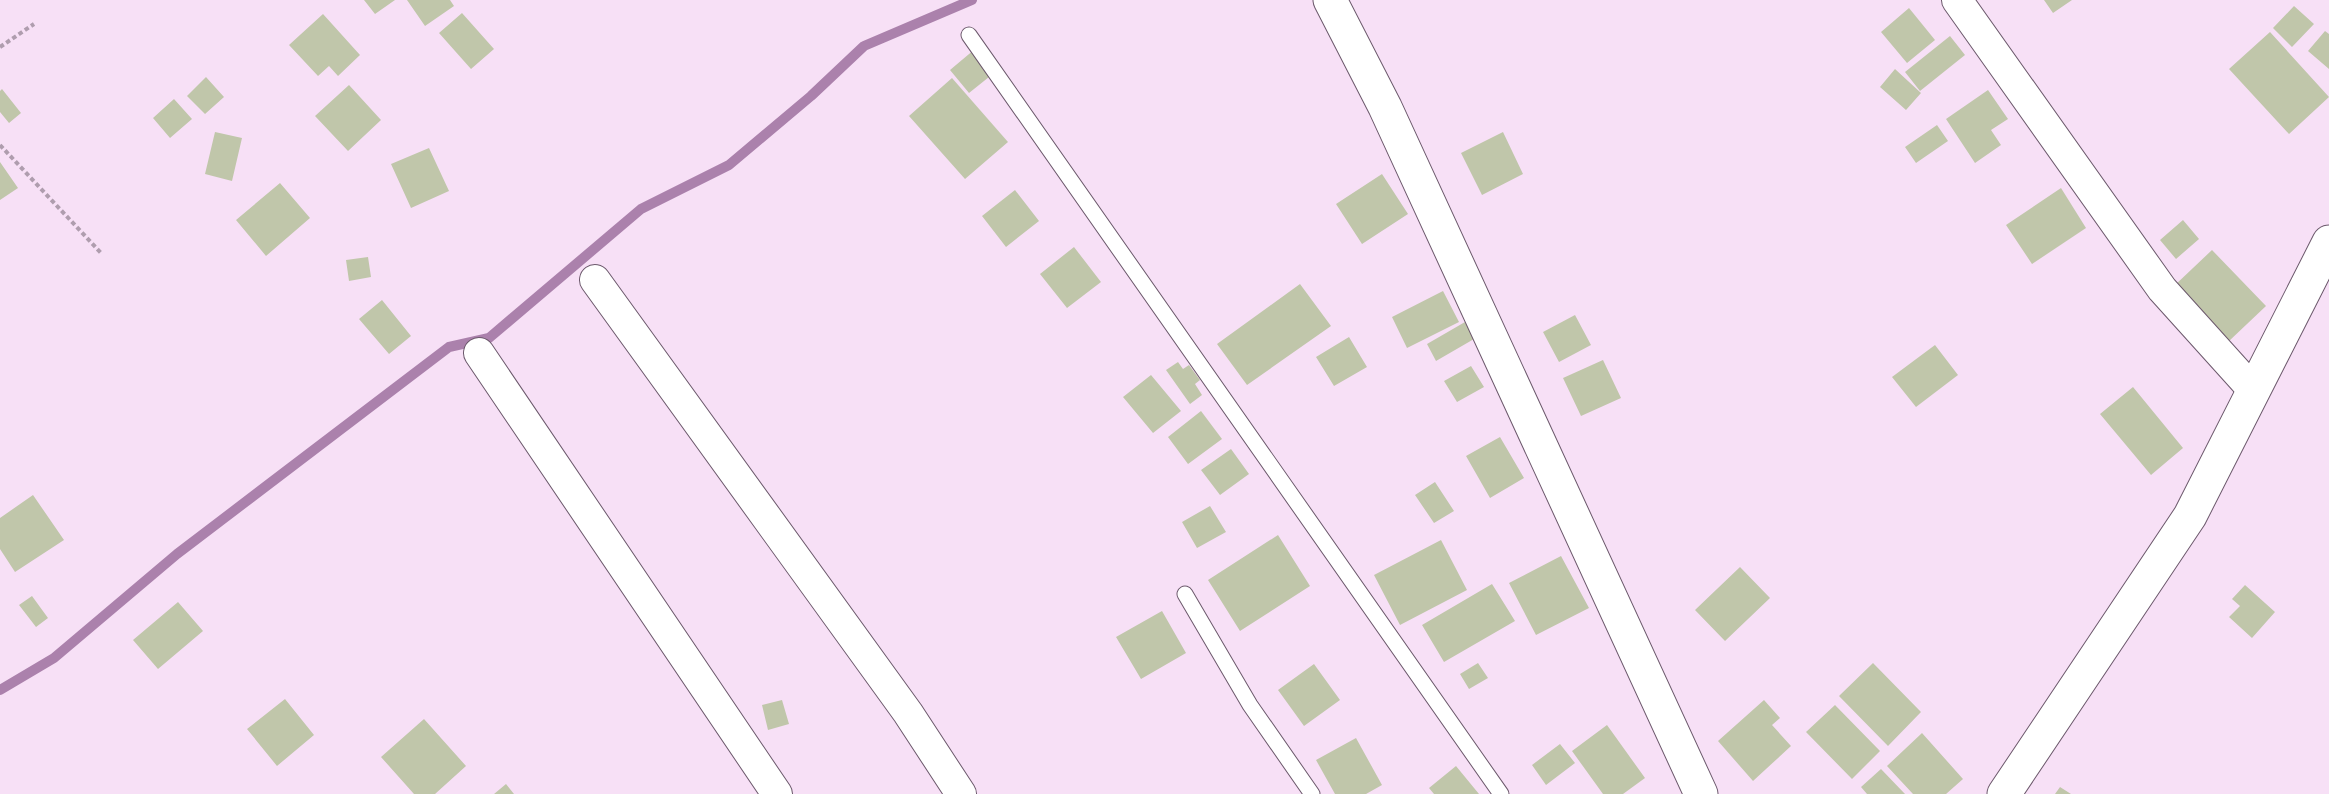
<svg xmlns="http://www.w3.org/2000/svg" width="2329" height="794" font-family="'Libre Baskerville',serif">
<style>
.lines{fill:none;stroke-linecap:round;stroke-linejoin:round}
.stream{stroke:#ab81ac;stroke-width:10}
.building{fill:#c0c6aa}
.service-casing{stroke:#6c596c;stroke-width:17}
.minor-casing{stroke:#6c596c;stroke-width:32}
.tertiary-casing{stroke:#6c596c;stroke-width:35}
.path{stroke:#af9dae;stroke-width:4;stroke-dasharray:4.5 3;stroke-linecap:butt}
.service{stroke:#fff;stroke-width:15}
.minor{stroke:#fff;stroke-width:30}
.tertiary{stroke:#fff;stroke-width:33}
</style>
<rect width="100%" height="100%" fill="#f7e0f6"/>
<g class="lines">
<path class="stream" d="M0,690L54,658L177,554L449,347L489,338L641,209L729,165L811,96L864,46L972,0"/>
</g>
<path class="building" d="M364,0H395L375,14Z
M407,0H450L454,6L425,26Z
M2044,0H2072L2053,13Z
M2294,6L2314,24L2292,47L2273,28Z
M1909,8L1935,40L1907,63L1881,32Z
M462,13L494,49L471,69L439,33Z
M323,14L360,55L338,76L329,66L318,76L289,45Z
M2325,31L2329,34V69L2308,51Z
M2270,32L2329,97L2289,134L2229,69Z
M1950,36L1965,55L1920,91L1905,72Z
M975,49L994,73L969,93L950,70Z
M1895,69L1921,93L1906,110L1880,87Z
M206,77L224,97L205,114L187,96Z
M952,78L1008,142L965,179L909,116Z
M349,85L381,120L348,151L315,116Z
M2,89L21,113L9,123L0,112V91Z
M1988,90L2008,119L1991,130L2001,145L1975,163L1946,119Z
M174,99L192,119L170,138L153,118Z
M1937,125L1948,141L1916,163L1905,147Z
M215,132L242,138L232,181L205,174Z
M1503,132L1523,174L1482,195L1461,153Z
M429,148L449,191L411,208L391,164Z
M0,162L18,188L0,200Z
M1382,174L1408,214L1362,244L1336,204Z
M280,183L310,218L266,256L236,220Z
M2061,188L2086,228L2032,264L2006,225Z
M1015,190L1039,221L1006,247L982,216Z
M2183,220L2199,239L2176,259L2160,240Z
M1074,247L1101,282L1067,308L1040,274Z
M2212,250L2266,306L2228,342L2174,286Z
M368,257L371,277L349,281L346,260Z
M1300,284L1331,326L1247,385L1217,344Z
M1443,291L1459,322L1407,348L1392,317Z
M382,300L411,336L389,354L359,319Z
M1575,315L1591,345L1559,362L1543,332Z
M1465,322L1474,339L1436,361L1427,344Z
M1349,337L1367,367L1334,386L1316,357Z
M1935,345L1958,375L1916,407L1892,377Z
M1603,360L1621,398L1581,416L1563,378Z
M1178,362L1183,369L1189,365L1200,380L1195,384L1202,395L1190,404L1166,370Z
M1471,366L1484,387L1457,402L1444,381Z
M1151,375L1181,411L1153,433L1123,397Z
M2133,387L2183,448L2151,475L2100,414Z
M1201,411L1222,439L1188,464L1168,437Z
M1500,437L1524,478L1490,498L1466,456Z
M1231,449L1249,474L1220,495L1201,470Z
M1435,482L1454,511L1434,523L1415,495Z
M33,495L64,540L15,572L0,549V518Z
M1210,506L1226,532L1197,548L1182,522Z
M1278,535L1310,586L1240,631L1208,580Z
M1441,540L1467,590L1400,625L1374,575Z
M1561,556L1589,608L1536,635L1509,583Z
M1740,567L1770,598L1725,641L1695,610Z
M1492,584L1515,621L1444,662L1422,625Z
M2245,585L2275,612L2252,638L2229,617L2240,606L2232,599Z
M32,596L48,618L36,627L19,605Z
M178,602L203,631L158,669L133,640Z
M1162,611L1186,653L1141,679L1116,637Z
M1478,663L1488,678L1469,689L1460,674Z
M1873,663L1921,712L1888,746L1839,696Z
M1314,664L1340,700L1304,726L1278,690Z
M285,699L314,735L277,766L247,729Z
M782,700L789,724L768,730L762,705Z
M1764,700L1780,718L1772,725L1791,746L1753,781L1718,741Z
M1835,705L1880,751L1852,779L1806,732Z
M424,719L466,766L435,794H414L381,757Z
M1607,725L1645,778L1623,794H1603L1572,751Z
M1922,733L1963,779L1946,794H1913L1887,766Z
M1356,738L1382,785L1366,794H1335L1316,760Z
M1560,744L1575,763L1546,785L1532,765Z
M1456,766L1479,794H1434L1429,788Z
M1881,769L1905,794H1867L1861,787Z
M506,784L514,794H494Z
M2060,787L2071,794H2055Z"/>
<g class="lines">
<defs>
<path id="service" d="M969,35L1501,794
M1185,594L1250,705L1312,794"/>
<path id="minor" d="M1957,0L2162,289L2254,391
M595,280L908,713L961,794
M479,353L777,794"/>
<path id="tertiary" d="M1330,0L1385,107L1701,794
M2004,794L2190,516L2329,242"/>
</defs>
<use href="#service" class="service-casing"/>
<use href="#minor" class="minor-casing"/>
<use href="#tertiary" class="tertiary-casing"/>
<path class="path" d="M0,47L34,24
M0,145L101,253"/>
<use href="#service" class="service"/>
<use href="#minor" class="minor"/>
<use href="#tertiary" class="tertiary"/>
</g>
</svg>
